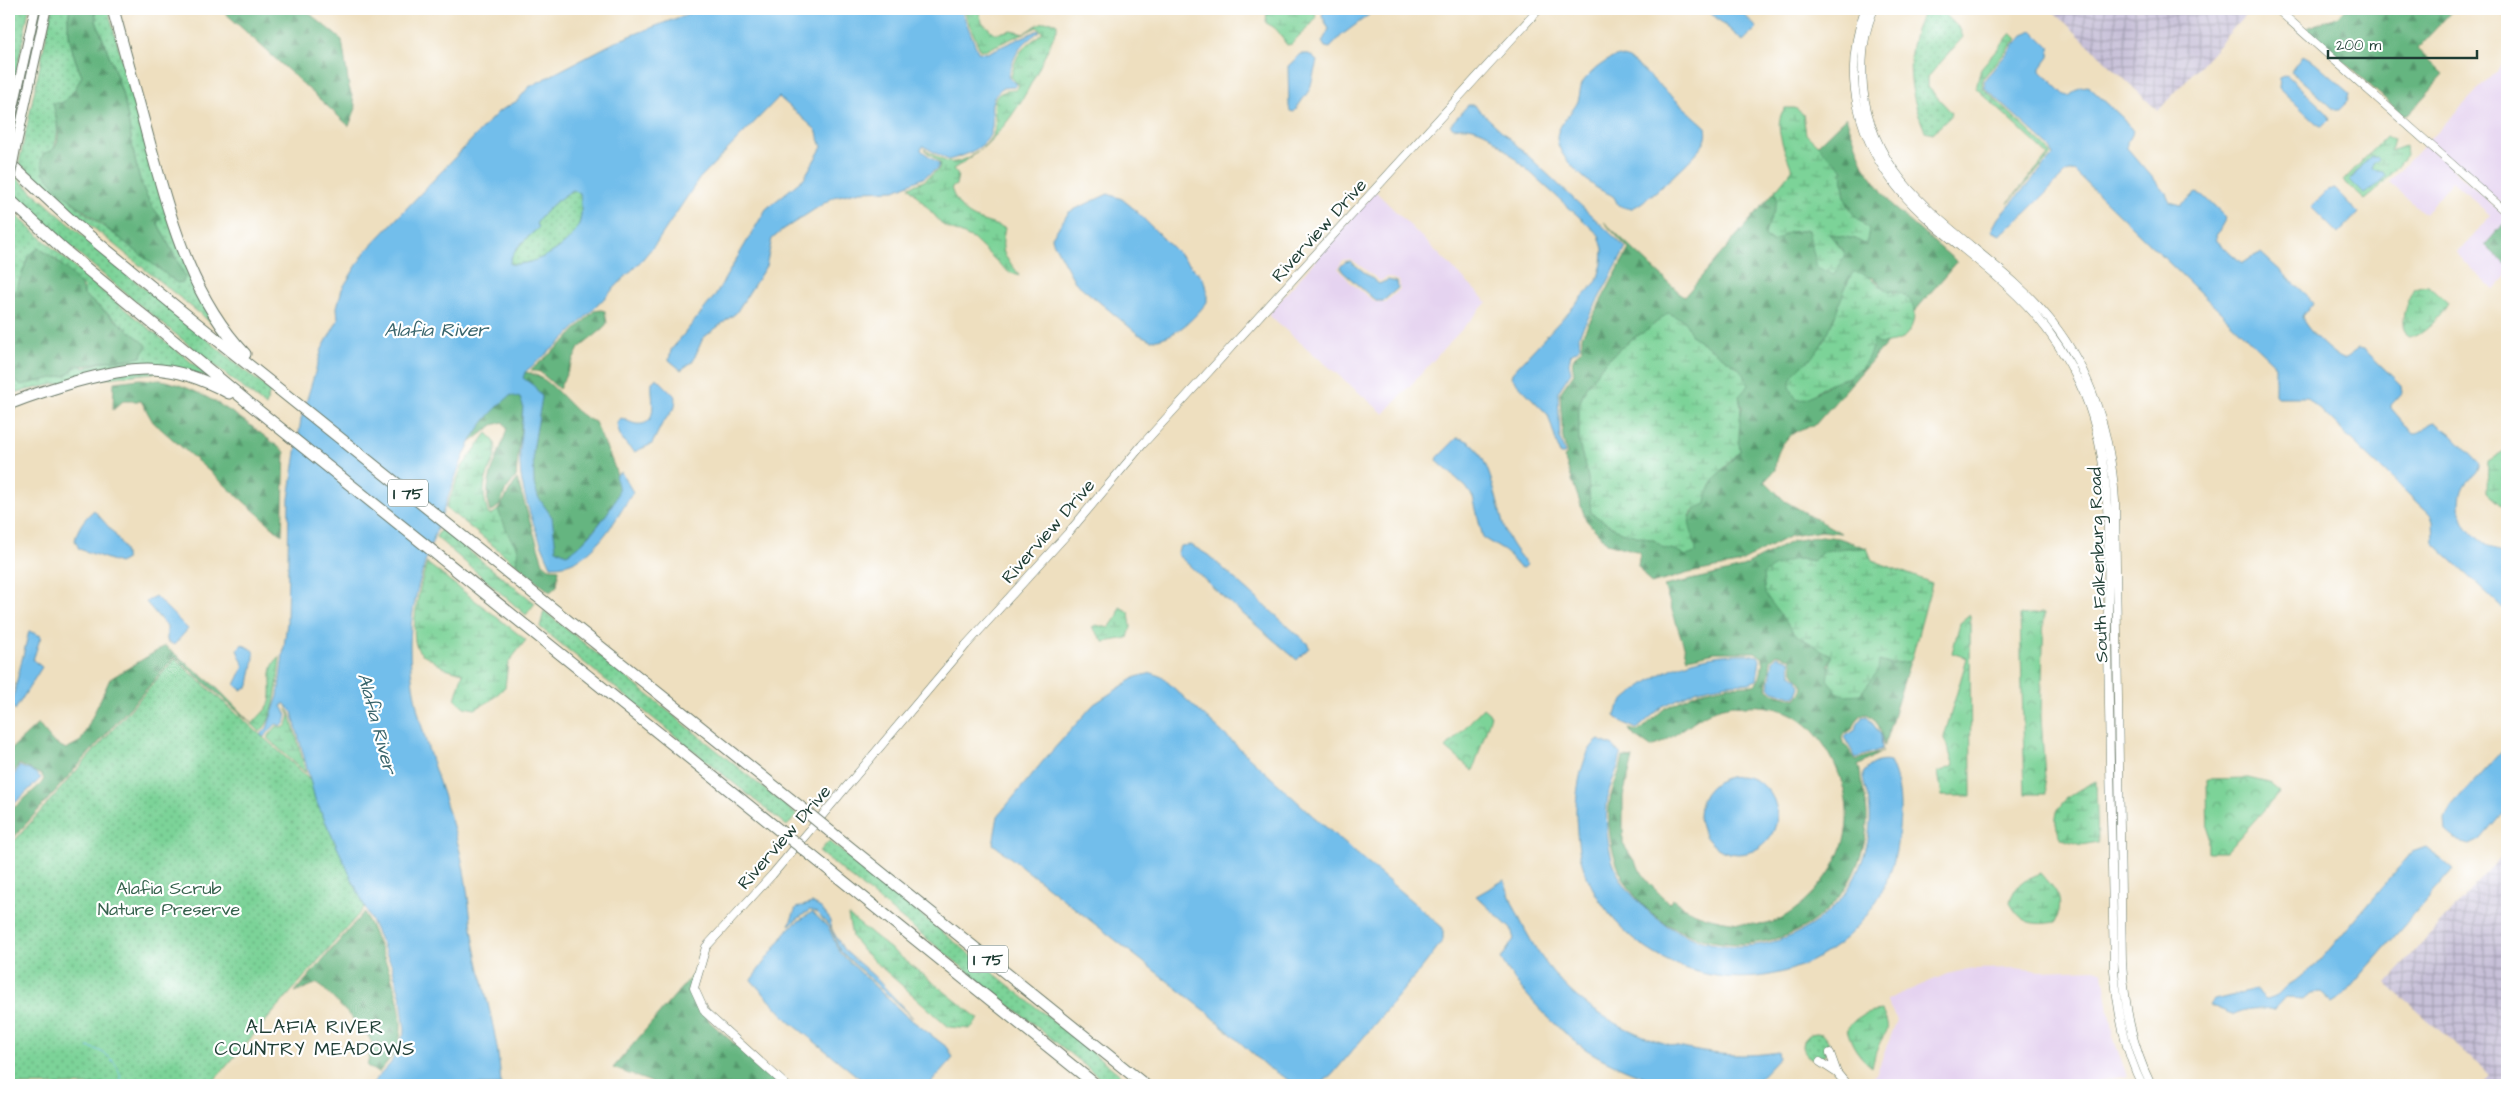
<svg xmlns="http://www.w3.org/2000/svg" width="2516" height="1094" font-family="'Architects Daughter',sans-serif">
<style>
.built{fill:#e5d3f0;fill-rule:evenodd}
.industrial{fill:url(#industrial-grid)}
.grass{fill:url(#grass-dots);stroke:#4e8866}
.forest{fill:url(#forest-firs);stroke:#42795a;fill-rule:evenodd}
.wetland{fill:url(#wetland-marsh);stroke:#4e8866;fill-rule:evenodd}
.park{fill:url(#park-crowns);stroke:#4e8866}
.water{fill:#72beeb;stroke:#487e90;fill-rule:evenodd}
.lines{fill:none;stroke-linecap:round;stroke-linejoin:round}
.stream{stroke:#72beeb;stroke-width:1}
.tertiary-casing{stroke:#677665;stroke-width:9}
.secondary-casing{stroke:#677665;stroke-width:11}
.motorway-casing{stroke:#677665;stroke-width:13}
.tertiary{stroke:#fff;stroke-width:8}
.secondary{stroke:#fff;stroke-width:9}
.motorway{stroke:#fff;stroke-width:11}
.secondary-bridge-casing{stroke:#677665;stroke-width:11;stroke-linecap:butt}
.motorway-bridge-casing{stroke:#677665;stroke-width:13;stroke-linecap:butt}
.secondary-bridge{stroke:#fff;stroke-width:9}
.motorway-bridge{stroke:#fff;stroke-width:11}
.labels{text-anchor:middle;stroke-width:4.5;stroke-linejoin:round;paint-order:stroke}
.shield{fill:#fff;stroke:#627771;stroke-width:1}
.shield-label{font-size:16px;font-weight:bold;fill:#1f3d34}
.street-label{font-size:18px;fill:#1f3d34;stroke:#fff}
.park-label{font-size:18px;fill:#36624d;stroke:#fff}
.water-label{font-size:19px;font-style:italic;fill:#38646b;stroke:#fff}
.neighbourhood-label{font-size:19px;letter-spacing:1px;fill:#1f3d34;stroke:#fff}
</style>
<defs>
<pattern id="industrial-grid" width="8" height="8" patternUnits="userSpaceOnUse" patternTransform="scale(1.25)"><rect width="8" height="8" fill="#c7c0d8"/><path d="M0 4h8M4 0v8" fill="none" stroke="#a19db0"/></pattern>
<pattern id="grass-dots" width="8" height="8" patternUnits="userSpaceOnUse" patternTransform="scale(1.25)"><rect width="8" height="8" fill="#7cd398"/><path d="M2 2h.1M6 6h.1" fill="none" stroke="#65ac7d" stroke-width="1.8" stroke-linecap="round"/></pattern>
<pattern id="forest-firs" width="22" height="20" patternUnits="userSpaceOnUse" patternTransform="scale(1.25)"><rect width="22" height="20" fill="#65b580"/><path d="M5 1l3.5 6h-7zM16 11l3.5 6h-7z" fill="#53946a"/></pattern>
<pattern id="wetland-marsh" width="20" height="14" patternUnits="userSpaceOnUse" patternTransform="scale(1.25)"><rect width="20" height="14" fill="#7cd398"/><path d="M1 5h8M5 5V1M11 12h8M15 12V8" fill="none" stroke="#65ac7d"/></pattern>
<pattern id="park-crowns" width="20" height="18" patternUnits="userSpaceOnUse" patternTransform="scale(1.25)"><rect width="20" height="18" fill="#7cd398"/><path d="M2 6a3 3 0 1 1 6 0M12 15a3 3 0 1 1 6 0" fill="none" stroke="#65ac7d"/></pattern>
</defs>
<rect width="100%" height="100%" fill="#fff"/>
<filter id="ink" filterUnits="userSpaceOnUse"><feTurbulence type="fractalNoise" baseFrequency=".02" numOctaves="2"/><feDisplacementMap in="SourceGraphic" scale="10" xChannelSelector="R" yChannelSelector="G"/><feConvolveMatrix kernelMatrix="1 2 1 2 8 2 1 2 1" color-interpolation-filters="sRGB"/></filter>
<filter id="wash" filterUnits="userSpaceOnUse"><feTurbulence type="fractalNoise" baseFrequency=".0096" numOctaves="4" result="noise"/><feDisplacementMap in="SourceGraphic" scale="20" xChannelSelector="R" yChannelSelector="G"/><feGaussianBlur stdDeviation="1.12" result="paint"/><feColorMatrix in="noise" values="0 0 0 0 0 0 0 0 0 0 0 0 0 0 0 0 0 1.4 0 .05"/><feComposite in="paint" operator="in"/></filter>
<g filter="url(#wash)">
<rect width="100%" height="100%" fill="#eedfbf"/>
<path class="built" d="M2507,60V210L2429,140Z
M2425,144L2507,217V222L2485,245L2507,266V276L2494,290L2456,254L2491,215L2452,181L2425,214L2389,182Z
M1375,191L1487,302L1384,414L1268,315ZM1351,259L1380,281L1388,277L1399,281L1400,289L1385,303L1375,302L1351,283L1338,268L1343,260Z
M2016,968L2040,971L2095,969L2103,972L2113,1037L2127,1076L2076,1085H1862L1876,1074L1897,1020L1886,1000L1947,974L1974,969Z"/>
<path class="industrial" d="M2051,9H2251L2158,111Z
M2507,850V1085H2483L2490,1075L2386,983Z"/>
<path class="grass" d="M9,9H29L9,111Z
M52,9H70C64,26 74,60 82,76L79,84L55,114C62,137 52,152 44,173C80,216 135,250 185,276L157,222L162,219C133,187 134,144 125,104C118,76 106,48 96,21L95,9H108L158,190L220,330L80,217L19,163Z
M1927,9H1940L1960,29L1963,37L1928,77V87L1952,113L1950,117L1933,133L1925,131C1908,93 1902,45 1927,9Z
M9,171L117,266L270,391L266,406C178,337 91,267 9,192Z
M573,190L580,193C581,202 582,212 580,221C574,245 534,267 510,264C509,252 530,236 539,227L536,224C545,210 559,198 573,190Z
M10,210L97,287L210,377L177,370L56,384L9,394V379L11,377L78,365L85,368L105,361L130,360L118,321L84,295V288L57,260L39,248L29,255L9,309Z
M544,611L797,815L787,826L540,627Z
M175,659L310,779L315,799L365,907L210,1085H9V847Z
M829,841L1133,1085H1109L819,852Z
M1803 1046a13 13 0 1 1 26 0a13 13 0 1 1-26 0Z"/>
<path class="forest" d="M70,9H95L96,21C106,48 118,76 125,104C134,144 133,187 162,219L157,222L185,276L183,282L177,283L59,191L44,173L41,159L44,153C67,151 56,118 53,103H62L72,94L82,76C74,60 64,26 70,9Z
M221,9H304L342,40L349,87L356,108L349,126Z
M2345,9H2448L2451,12L2417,49L2444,75L2409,113L2403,115L2306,28L2339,16Z
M1846,117L1864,166L1894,208L1957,262L1914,312L1910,301L1895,291H1888L1872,277L1847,283L1835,320L1828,333L1816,354L1795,373L1814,395L1834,381L1847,378L1874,338L1881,344L1887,343L1814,426C1791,428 1775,447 1775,470L1765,481L1785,501L1841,533L1821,531L1790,536L1737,564L1689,573L1651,584L1638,566L1640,552L1607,543L1586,520L1564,457L1567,455L1563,439L1560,393L1574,373C1571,360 1572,358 1582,349V336L1629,249L1604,222L1684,297L1775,191C1782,206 1766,222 1765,237L1772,242L1789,232L1809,230L1813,245L1844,251L1829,234L1856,239L1866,245L1869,229C1844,208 1844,201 1842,169L1816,146ZM1668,313L1692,336L1739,368V396L1742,407L1737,436L1740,451L1715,479L1706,496L1690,517L1689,529L1696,544L1686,556L1676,550L1664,548L1654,540L1621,532L1591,513L1588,477L1579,443V405L1586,387L1605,362L1630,340L1646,331Z
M2506,221L2507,222V266L2485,245Z
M39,248C52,257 83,279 84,295L147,345L141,357C128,360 118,360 105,361C95,362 88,368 78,365L67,375L21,385L11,377L9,379V309L29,255Z
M601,310L605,311L607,323L603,329L579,348L559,389L540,372L531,370L564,342L594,311Z
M525,372C556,377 567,412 595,422C603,444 618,466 619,489C619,500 600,523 592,532C584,540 577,551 566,554L556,549L552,517L538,497L534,484L533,451L542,397L523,378Z
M140,379C150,380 161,379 170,382C214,395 250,425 285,452L282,535L153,422L141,401H123L113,410L114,382Z
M511,394L520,398L523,405L516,477L505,491L500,505L490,513C481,481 499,460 507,428L503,422L493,425L467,445L490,412Z
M517,479L543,563L549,568L559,569L557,586L550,592L516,564L518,549L509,536L498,510Z
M1821,536L1839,538L1867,548H1847L1812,561L1800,558L1795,633L1832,656L1828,666L1879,661L1891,664L1910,661L1884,746C1882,735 1879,720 1867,714L1860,715L1852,729L1842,736V740L1856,760L1883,751L1858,766C1861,771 1860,774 1861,780C1867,803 1870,823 1863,847C1825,996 1600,965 1609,808C1610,790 1620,775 1623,757L1633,758L1623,796V844L1649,883L1669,903L1673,899C1690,915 1718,921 1740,923C1748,923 1759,926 1767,924C1784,920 1805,903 1816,890C1835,869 1849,841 1847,811C1846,776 1821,726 1787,712C1773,707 1760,705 1746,706C1740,706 1733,704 1727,706C1698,711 1678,739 1651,747L1632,734L1629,729L1637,731L1642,729L1665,708L1699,692L1727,686L1754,685C1762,680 1762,667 1763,658L1755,652H1715L1688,658L1664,586L1739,569L1792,541ZM1777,654L1791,658C1793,663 1792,666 1793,671C1795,679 1812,681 1796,699L1773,693L1767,688L1771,660Z
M165,646L216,687L252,724L175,657L9,843L14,834L9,829V807H15L41,784L44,779L42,775L19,764L9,779L11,749L38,724L53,742L66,749L81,741L110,679Z
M364,912C378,942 407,1003 400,1037C398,1050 387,1063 378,1073L367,1066L372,1043L366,1032L318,983L295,992Z
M694,973L692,987L710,1022L781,1085H659L613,1068Z"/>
<path class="wetland" d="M963,9H978L982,22L995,34L1011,30L1024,33C1035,27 1044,17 1057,24V29C1030,88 1011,135 953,169L958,175L956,185L951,188C961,219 979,219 1005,228C1003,238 1000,251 1008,260C1012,266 1016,269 1019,276L1007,271L973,239L944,226L909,187L924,181L939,169L940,163L924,149C931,152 940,160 948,162C965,165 992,145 995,128C997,108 985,91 1016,90L1019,85L1011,77C1018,48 1022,50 1043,32L1037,27L986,50H980Z
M1267,9H1315L1316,18C1309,29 1299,34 1292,44L1287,45C1278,34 1281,30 1266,23Z
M2011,33L2017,39L1982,79L1983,88L2049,150L2051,155L2008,203L2048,155L1976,88L1981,68Z
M1785,108H1795L1803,114L1806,134L1842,169C1844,201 1844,208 1869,229L1866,245L1856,239L1829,234L1844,252L1845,256L1834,275L1817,267L1808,230L1789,232L1773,242L1765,237C1766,222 1782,206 1775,191L1792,170C1786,152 1771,125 1785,108Z
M2385,137L2394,139L2391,151L2405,146L2406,156L2375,192L2365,200L2343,181ZM2370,157L2378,159L2373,164L2372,170L2383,172L2384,176L2370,191L2351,178Z
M1853,272C1869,272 1873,282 1886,289C1891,293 1898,291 1904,295C1919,305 1916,327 1903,338C1898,342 1887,343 1881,344L1874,339C1871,355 1863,372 1846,378C1839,380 1834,381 1827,385C1816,392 1811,399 1797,400C1794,394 1789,388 1790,382C1792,370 1809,362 1816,353C1835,327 1838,299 1853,272Z
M2428,285L2448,303C2443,315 2422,337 2409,338C2396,324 2407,301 2414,288Z
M1668,313L1684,320L1692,336L1739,368L1749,385L1739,396C1744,414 1736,432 1740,451C1726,466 1707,482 1706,504C1675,514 1697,534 1696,553L1686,556L1676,550L1664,548L1654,540L1621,532L1591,513L1588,477L1579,443V405L1586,387L1605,362L1630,340L1646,331Z
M487,433C505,448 491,462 486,479C482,491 485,502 488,514L491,515L498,510L509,536L518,549L516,564L446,508L462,467Z
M2507,449V510L2487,492L2488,461Z
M441,529L535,603L526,615L436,537Z
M1847,548H1867L1872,560L1932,583L1911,661L1891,664L1879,661L1878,671L1860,694L1844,695L1836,692L1827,679L1832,656L1795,634L1765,594L1763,574C1779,563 1792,556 1812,561L1824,551Z
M427,563L526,640L508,663L505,687L490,701L475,709L464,707L455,699L463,673C445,668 444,669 428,657C425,655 421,654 419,651C407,636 421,580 427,563Z
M1120,607L1129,612L1131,627L1128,638L1104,642L1092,627L1096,625L1109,628L1118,615Z
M280,657C278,678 276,718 260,732L252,724C257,718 267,710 270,702C274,687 265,667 280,657Z
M287,709L290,713L306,773L267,738L277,726L283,728L287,725L290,715Z
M2096,781L2098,842L2081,845L2062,839C2043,808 2071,793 2096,781Z
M2041,873C2056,891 2066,898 2055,922C2033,926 2021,923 2010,903C2015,883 2022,881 2041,873Z
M848,915L979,1019L970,1029L949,1027L863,951L852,937Z
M1882,1011C1893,1034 1885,1029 1878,1047C1875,1053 1874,1060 1872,1067C1859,1057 1851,1045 1847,1029C1856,1016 1867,1012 1882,1011Z"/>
<path class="park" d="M2044,613L2041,716L2046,794H2025L2020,615Z
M1970,615L1971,796H1942L1938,772L1954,766L1944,737L1967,658L1952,653L1960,623Z
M1483,708L1491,715L1473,771L1446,748Z
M2248,778L2269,783L2280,792L2226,852H2208L2207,779Z"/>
<path class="water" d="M695,9H961L978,52L987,53L1038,30L1040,31C1019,46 1015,52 1008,77L1017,84L1015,87L1002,88C986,103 994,108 992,127C990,147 965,156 948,160L923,146L921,150L939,164L937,169L923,178L895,190L861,191L834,197L784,229L772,239L766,266L736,313L703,338L693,361L681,370L669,360L671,350L714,297L766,209L804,178L822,147L816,130L779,97L699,179L657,242L641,261L563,340L525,372L523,378L534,386L542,397L533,451L534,484L538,497L552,517L556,549L566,554C581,550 612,511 617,495C620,488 617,482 615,476L621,472L633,492C614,522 591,568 551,566C539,540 527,510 522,482C517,457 522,430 523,405L520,398L511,395C469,429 463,457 445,506C429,551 411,595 410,644C409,715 442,780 459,848C467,878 469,910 474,941C483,989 499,1036 501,1085H371L391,1063L405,1031L401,998L392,966L315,799L292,712L284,703L282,706L287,715L285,723L282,726L276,724L264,737L260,735L267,728L278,696L287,622L289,499L301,419L322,349L338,320L337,307L342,289L365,252L498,112L517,101L529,87L617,41L690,13ZM573,190L580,193C581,202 582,212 580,221C574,245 534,267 510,264C509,251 530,236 539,227L536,224C545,210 559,198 573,190Z
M1324,9H1364L1370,14L1342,35L1330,48L1325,47L1322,42L1329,29L1322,16Z
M1706,9H1739L1757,28L1743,41Z
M2033,31L2050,48L2049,57L2041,68V71L2065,95L2069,96L2081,87L2088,86L2123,118L2133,131L2127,142V148L2166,193L2170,202L2181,205L2196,193L2202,195L2226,218L2216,236L2217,241L2242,263L2261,253L2308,296L2313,303L2302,317C2303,326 2334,357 2344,359L2359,348L2364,349L2401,385L2402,393L2391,405V408L2413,434C2423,435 2426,423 2435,422L2451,434L2480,464C2478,475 2469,477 2464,486C2461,491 2460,499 2460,505C2461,533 2486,544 2507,557V612L2434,543L2433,521L2430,515L2307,397H2277L2275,395V367L2273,363L2074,171L2066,173L2027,212L2000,235L1991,231L1998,218L2053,156L2051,148L1985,88L1984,80L2023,35Z
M1301,54H1309L1317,61L1310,89L1294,112L1290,111L1289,106L1288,66Z
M2303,55L2315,62L2350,93L2348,101L2339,110H2335L2291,71Z
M1619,56L1629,59L1638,66L1706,127C1707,132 1707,138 1704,143C1699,154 1644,205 1632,208C1627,209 1623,207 1618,205L1614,197C1609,193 1603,192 1597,188C1583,178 1551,151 1558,132C1562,120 1576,108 1578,101C1580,95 1580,87 1583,82C1591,71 1606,59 1619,56Z
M2287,75L2328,114L2330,119L2322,127L2316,123L2279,88L2280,78Z
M1468,105H1474L1626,248L1579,335L1580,348L1571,354L1569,363L1571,372L1558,392L1560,439L1565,454H1560L1548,415L1511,377L1512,373L1597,281L1602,264L1603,249L1599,235L1488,134C1476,128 1467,125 1454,128L1450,125Z
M2377,156L2379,159L2373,164L2372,170L2383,172L2385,176L2379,184L2364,194L2350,180L2370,157Z
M2335,189L2358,213L2338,234L2311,207L2327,191Z
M1108,194L1122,199L1133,208L1202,277L1207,289V302C1193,320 1175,338 1151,340L1138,334L1075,282L1053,242L1052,237L1069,212Z
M1350,261L1379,284L1388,280L1397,282L1398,288L1383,301H1376L1343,272L1340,267L1345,262Z
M657,378L676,397L675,407L662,424L652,444L634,452C625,444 618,436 617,423L621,418C626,420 631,423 636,424C661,427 650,395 652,382Z
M1457,438C1489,438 1497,509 1506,533C1511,546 1519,554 1527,565L1524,568L1519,567L1506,552L1483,538L1473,497L1466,487L1437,461L1438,457Z
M94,510C104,523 128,544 125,560L119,563L79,549L75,540C78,527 84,519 94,510Z
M1191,545L1208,555L1308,644L1309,648L1297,660L1222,596L1177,554L1180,546Z
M155,596L188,629L174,645L167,641V627L146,602Z
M29,631L41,636L33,660L42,667L15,710L11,705Z
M242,644L254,651C255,660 250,675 249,686L241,690L235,685L244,666L237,650Z
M1747,654L1758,656L1760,659L1757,680L1749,683L1727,684L1698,690L1663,706L1637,729L1621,722L1615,716C1616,706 1626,698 1634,692C1667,666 1704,653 1747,654Z
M1777,656L1790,660L1791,674L1798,679L1800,687L1796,697L1773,691L1769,687L1773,661Z
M1152,673L1162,677L1313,816L1443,928V940L1425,964L1332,1075L1319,1085H1297L1267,1067L1207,1012L993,844L998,816L1044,760L1094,704L1136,677Z
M1867,716L1881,735L1882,749L1856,758L1844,737L1854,731L1862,717Z
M1599,740L1613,746L1621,755C1619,768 1612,779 1609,791C1605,810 1606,832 1610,851C1614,874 1629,893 1645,908C1716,977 1837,949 1865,852C1869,837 1872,819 1869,804C1868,794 1863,784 1863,774C1868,765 1880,759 1890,762C1903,788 1901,816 1897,844C1893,876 1877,906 1854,930C1769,1016 1626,980 1584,869C1578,853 1577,834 1576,817C1575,798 1581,749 1599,740Z
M2507,745V808L2480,840L2470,845L2459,842L2446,831L2445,820L2451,807Z
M19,766L34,772L41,778L13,805L9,804V785Z
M1699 815a39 39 0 1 1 78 0a39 39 0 1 1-78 0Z
M2426,847L2453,869L2343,996L2332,1003L2320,992L2311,993L2304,999L2286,998L2274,1011C2259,1007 2246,1008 2232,1015L2209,1006L2214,1000L2256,990L2266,999C2282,995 2278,992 2289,984C2299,978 2307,973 2316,965L2412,852Z
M1504,880C1516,915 1532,948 1556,976C1605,1035 1704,1065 1778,1052L1779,1058L1753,1085C1728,1085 1701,1088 1676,1085C1651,1082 1609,1064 1587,1050C1562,1034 1514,986 1501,959L1514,939L1511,929L1476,896Z
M812,903L821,908L829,918L832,930L844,950L874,976L913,1018L840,951L831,928L817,913L810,910L789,925L796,908Z
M812,912L829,928L839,952L905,1015L948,1048L953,1058L929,1085H868L789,1021L751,980L790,927Z"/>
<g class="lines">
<path class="stream" d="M88,1047C109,1052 120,1064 122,1085"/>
</g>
</g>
<g filter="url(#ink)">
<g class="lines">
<defs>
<path id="tertiary" d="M1865,9C1854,41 1850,74 1858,107C1881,210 1969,240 2033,312C2051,333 2067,357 2079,382C2117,462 2107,557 2108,643C2110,752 2111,861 2114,970C2118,1011 2124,1049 2142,1085
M1874,9C1863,33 1861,60 1863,87C1874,203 1987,240 2052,322C2093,374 2111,437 2115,501L2122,962C2125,1007 2131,1044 2151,1085
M2277,9L2507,213
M1830,1053L1837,1073
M1820,1062L1837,1073L1847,1085
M786,1085L705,1012L694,988L706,947L772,875L966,645L1069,532L1142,445L1539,9"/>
<path id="secondary" d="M9,128L35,9
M16,146L46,9"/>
<path id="motorway" d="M113,9C125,54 138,99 150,145C171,219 190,296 245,354
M9,163L77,226L175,306L804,810
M9,199L64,250L250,404L784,834
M9,404C30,395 52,389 74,382C136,365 170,361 229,393
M832,833L1145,1085
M812,856L1096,1085"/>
</defs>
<use href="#tertiary" class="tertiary-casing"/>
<use href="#secondary" class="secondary-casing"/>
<use href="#motorway" class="motorway-casing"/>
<use href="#tertiary" class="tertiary"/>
<use href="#secondary" class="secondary"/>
<use href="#motorway" class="motorway"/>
<defs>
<path id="secondary-bridge" d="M9,182L16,146"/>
<path id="motorway-bridge" d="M804,810L832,833
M784,834L812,856"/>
</defs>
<use href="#secondary-bridge" class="secondary-bridge-casing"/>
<use href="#motorway-bridge" class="motorway-bridge-casing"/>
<use href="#secondary-bridge" class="secondary-bridge"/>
<use href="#motorway-bridge" class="motorway-bridge"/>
</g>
</g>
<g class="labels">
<g class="shield">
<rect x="388" y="479.5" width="40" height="27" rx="4"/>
<rect x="968" y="945.5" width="40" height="27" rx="4"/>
</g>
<g class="shield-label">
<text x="408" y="499">I 75</text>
<text x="988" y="965">I 75</text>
</g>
<g class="street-label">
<text transform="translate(1319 230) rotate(-48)" y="6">Riverview Drive</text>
<text transform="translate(1048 531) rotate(-49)" y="6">Riverview Drive</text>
<text transform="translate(2098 565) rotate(-92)" y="6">South Falkenburg Road</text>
<text transform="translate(784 837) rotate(-49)" y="6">Riverview Drive</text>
</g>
<g class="park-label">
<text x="169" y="894">Alafia Scrub<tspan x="169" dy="21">Nature Preserve</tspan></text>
</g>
<g class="water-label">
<text x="436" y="336">Alafia River</text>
<text transform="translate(378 723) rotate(75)" y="7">Alafia River</text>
</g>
<g class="neighbourhood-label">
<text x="315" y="1033">ALAFIA RIVER<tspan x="315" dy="22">COUNTRY MEADOWS</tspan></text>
</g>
</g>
<rect width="2516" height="1094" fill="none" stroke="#fff" stroke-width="30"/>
<path d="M2328 50v8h149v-8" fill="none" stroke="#1f3d34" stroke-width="2.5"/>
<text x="2336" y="50" font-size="15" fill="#1f3d34" stroke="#ffffff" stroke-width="4" paint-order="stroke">200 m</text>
</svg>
